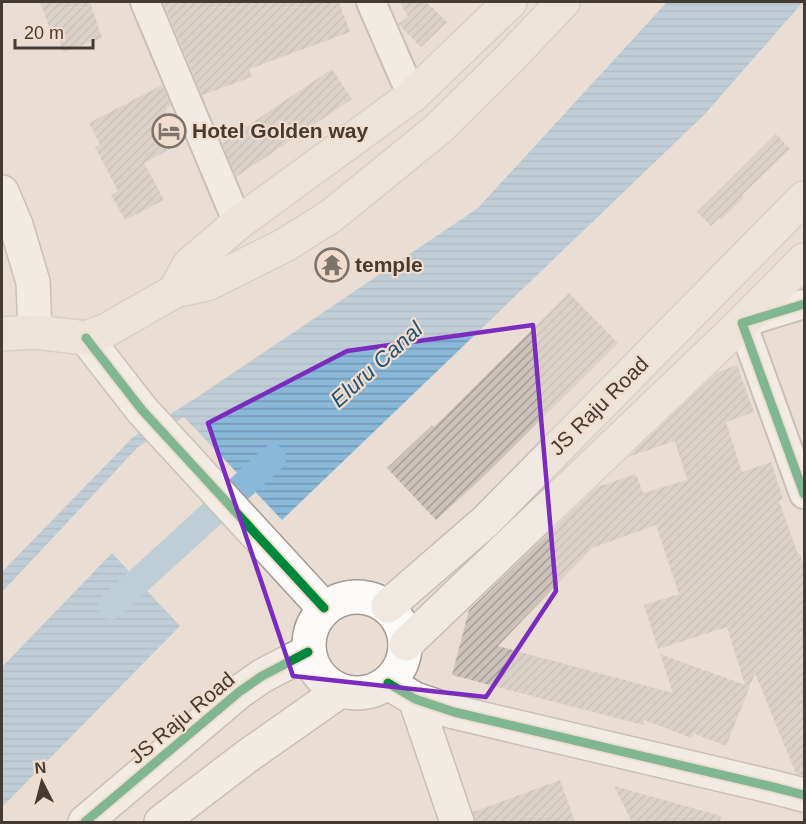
<svg xmlns="http://www.w3.org/2000/svg" width="806" height="824" font-family="Arial,sans-serif">
<style>
.water{fill:url(#water-rules)}
.lines{fill:none;stroke-linecap:round;stroke-linejoin:round}
.canal{stroke:#89b8d9;stroke-width:27}
.building{fill:url(#building-hatch);fill-rule:evenodd}
.minor-casing{stroke:#a49b94;stroke-width:32}
.tertiary-casing{stroke:#a49b94;stroke-width:36}
.primary-casing{stroke:#c4bdb8;stroke-width:36}
.minor{stroke:#fcfaf9;stroke-width:28}
.tertiary{stroke:#fcfaf9;stroke-width:33}
.primary{stroke:#efe9e1;stroke-width:33}
.cycleway-casing{stroke:#f2ddcc;stroke-width:13}
.cycleway{stroke:#00873e;stroke-width:9}
.marked{fill:none;stroke:#7b2cbf;stroke-width:4.5;stroke-linejoin:round}
.labels{text-anchor:middle;stroke-width:4.5;stroke-linejoin:round;paint-order:stroke}
.poi-label{font-size:21px;font-weight:bold;fill:#433b34;stroke:#f2ddcc;text-anchor:start}
.street-label{font-size:21px;fill:#433b34;stroke:#f2ddcc}
.water-label{font-size:22px;font-style:italic;fill:#205579;stroke:#f2ddcc}
</style>
<defs>
<pattern id="water-rules" width="6" height="5" patternUnits="userSpaceOnUse" patternTransform="scale(1.5)"><rect width="6" height="5" fill="#89b8d9"/><path d="M0 2.5h6" fill="none" stroke="#7297b1"/></pattern>
<pattern id="building-hatch" width="6" height="6" patternUnits="userSpaceOnUse" patternTransform="scale(1.5)"><rect width="6" height="6" fill="#cbc2ba"/><path d="M-1 1l2-2M0 6l6-6M5 7l2-2" fill="none" stroke="#a69f98"/></pattern>
</defs>
<rect width="100%" height="100%" fill="#eaded4"/>
<path class="water" d="M667,2H803L705,114L282,520L184,417L138,447L2,592V572L133,437L193,400L478,208Z
M112,553L180,626L2,807V667Z"/>
<g class="lines">
<path class="canal" d="M111,606L273,458"/>
</g>
<path class="building" d="M40,2H90L102,38L63,52L54,28L50,29Z
M163,2H339L350,32L249,69L252,77L202,95Z
M400,2H426L447,22L421,47L398,24L408,17Z
M332,69L352,99L236,177L222,143Z
M162,85L171,106L166,108L168,110L165,111L169,119L163,122L176,146L144,163L164,200L125,220L111,195L118,191L95,147L100,145L89,123Z
M776,134L790,149L742,195L744,197L721,220L719,218L711,226L697,212Z
M569,293L618,343L482,478L436,520L387,468L432,425L434,427Z
M737,365L754,412L726,422L742,472L771,462L783,499L779,501L798,554H800L804,567V776L796,774L755,673L726,746L693,733L692,738L644,720L643,725L452,675L469,610L597,487L636,474L643,493L687,480L675,441L628,457L718,372ZM656,525L679,594L644,605L658,649L727,627L745,685L660,654L673,693L498,646L592,548Z
M560,780L575,822H475L473,812Z
M614,786L721,816L720,822H632Z"/>
<g class="lines">
<defs>
<path id="minor" d="M145,2L238,223
M371,2L412,96
M804,304L742,323L804,494"/>
<path id="tertiary" d="M2,192L16,225L33,282L35,332
M86,338L142,410L324,608
M309 645a48 48 0 1 1 96 0a48 48 0 1 1-96 0Z
M388,683L415,699L454,712L773,787L804,795
M415,699L457,822
M85,822L239,692L262,676L308,652
M161,822L246,757L340,691"/>
<path id="primary" d="M175,291L189,265L238,223L412,96L510,2
M2,334L35,332L86,338L107,330L175,291L207,284L285,245L331,216L438,129L510,58L563,2
M388,606L486,521L804,198
M406,644L742,323L804,260"/>
</defs>
<use href="#minor" class="minor-casing"/>
<use href="#tertiary" class="tertiary-casing"/>
<use href="#primary" class="primary-casing"/>
<use href="#minor" class="minor"/>
<use href="#tertiary" class="tertiary"/>
<use href="#primary" class="primary"/>
<defs>
<path id="cycleway" d="M804,304L742,323L804,494
M86,338L142,410L324,608
M388,683L415,699L454,712L773,787L804,795
M85,822L239,692L262,676L308,652"/>
</defs>
<use href="#cycleway" class="cycleway-casing"/>
<use href="#cycleway" class="cycleway"/>
</g>
<path d="M0 0H806V824H0ZM533,325L556,591L486,697L293,676L208,423L347,351Z" fill="#eaded4" fill-opacity=".55" fill-rule="evenodd"/>
<path class="marked" d="M533,325L556,591L486,697L293,676L208,423L347,351Z"/>
<defs>
<symbol id="hotel-ring" viewBox="-11 -11 22 22"><circle r="9.5" fill="#f2ddcc" stroke="#7d746c" stroke-width="1.5"/><path d="M-6-4.5h1.5V1H6V5H4.5V3h-9V5H-6ZM-4 0a1.8 1.8 0 1 1 3.6 0ZM.5 0V-2.5h3Q6-2.5 6 0Z" fill="#7d746c"/></symbol>
<symbol id="temple-ring" viewBox="-11 -11 22 22"><circle r="9.5" fill="#f2ddcc" stroke="#7d746c" stroke-width="1.5"/><path d="M0-6L5-2H3V0L6.5 2.5H4V6H1.5V3h-3V6H-4V2.5H-6.5L-3 0V-2H-5Z" fill="#7d746c"/></symbol>
</defs>
<g fill-rule="evenodd">
<use href="#hotel-ring" x="150" y="112" width="38" height="38"/>
<use href="#temple-ring" x="313" y="246" width="38" height="38"/>
</g>
<g class="labels">
<g class="poi-label">
<text x="192" y="138">Hotel Golden way</text>
<text x="355" y="272">temple</text>
</g>
<g class="street-label">
<text transform="translate(599 406) rotate(-45)" y="7">JS Raju Road</text>
<text transform="translate(182 718) rotate(-40)" y="7">JS Raju Road</text>
</g>
<g class="water-label">
<text transform="translate(376 364) rotate(-42)" y="8">Eluru Canal</text>
</g>
</g>
<rect width="806" height="824" fill="none" stroke="#433b34" stroke-width="6"/>
<g transform="translate(42 782) rotate(354)" stroke="#f2ddcc" stroke-width="4.5" paint-order="stroke">
<path d="M0-4.5L10 22L0 15L-10 22Z" fill="#433b34"/>
<text y="-9" font-size="16" font-weight="bold" text-anchor="middle" fill="#433b34">N</text>
</g>
<path d="M15 39v9h78v-9" fill="none" stroke="#433b34" stroke-width="3"/>
<text x="24" y="39" font-size="18" fill="#433b34" stroke="#f2ddcc" stroke-width="4.5" paint-order="stroke">20 m</text>
</svg>
